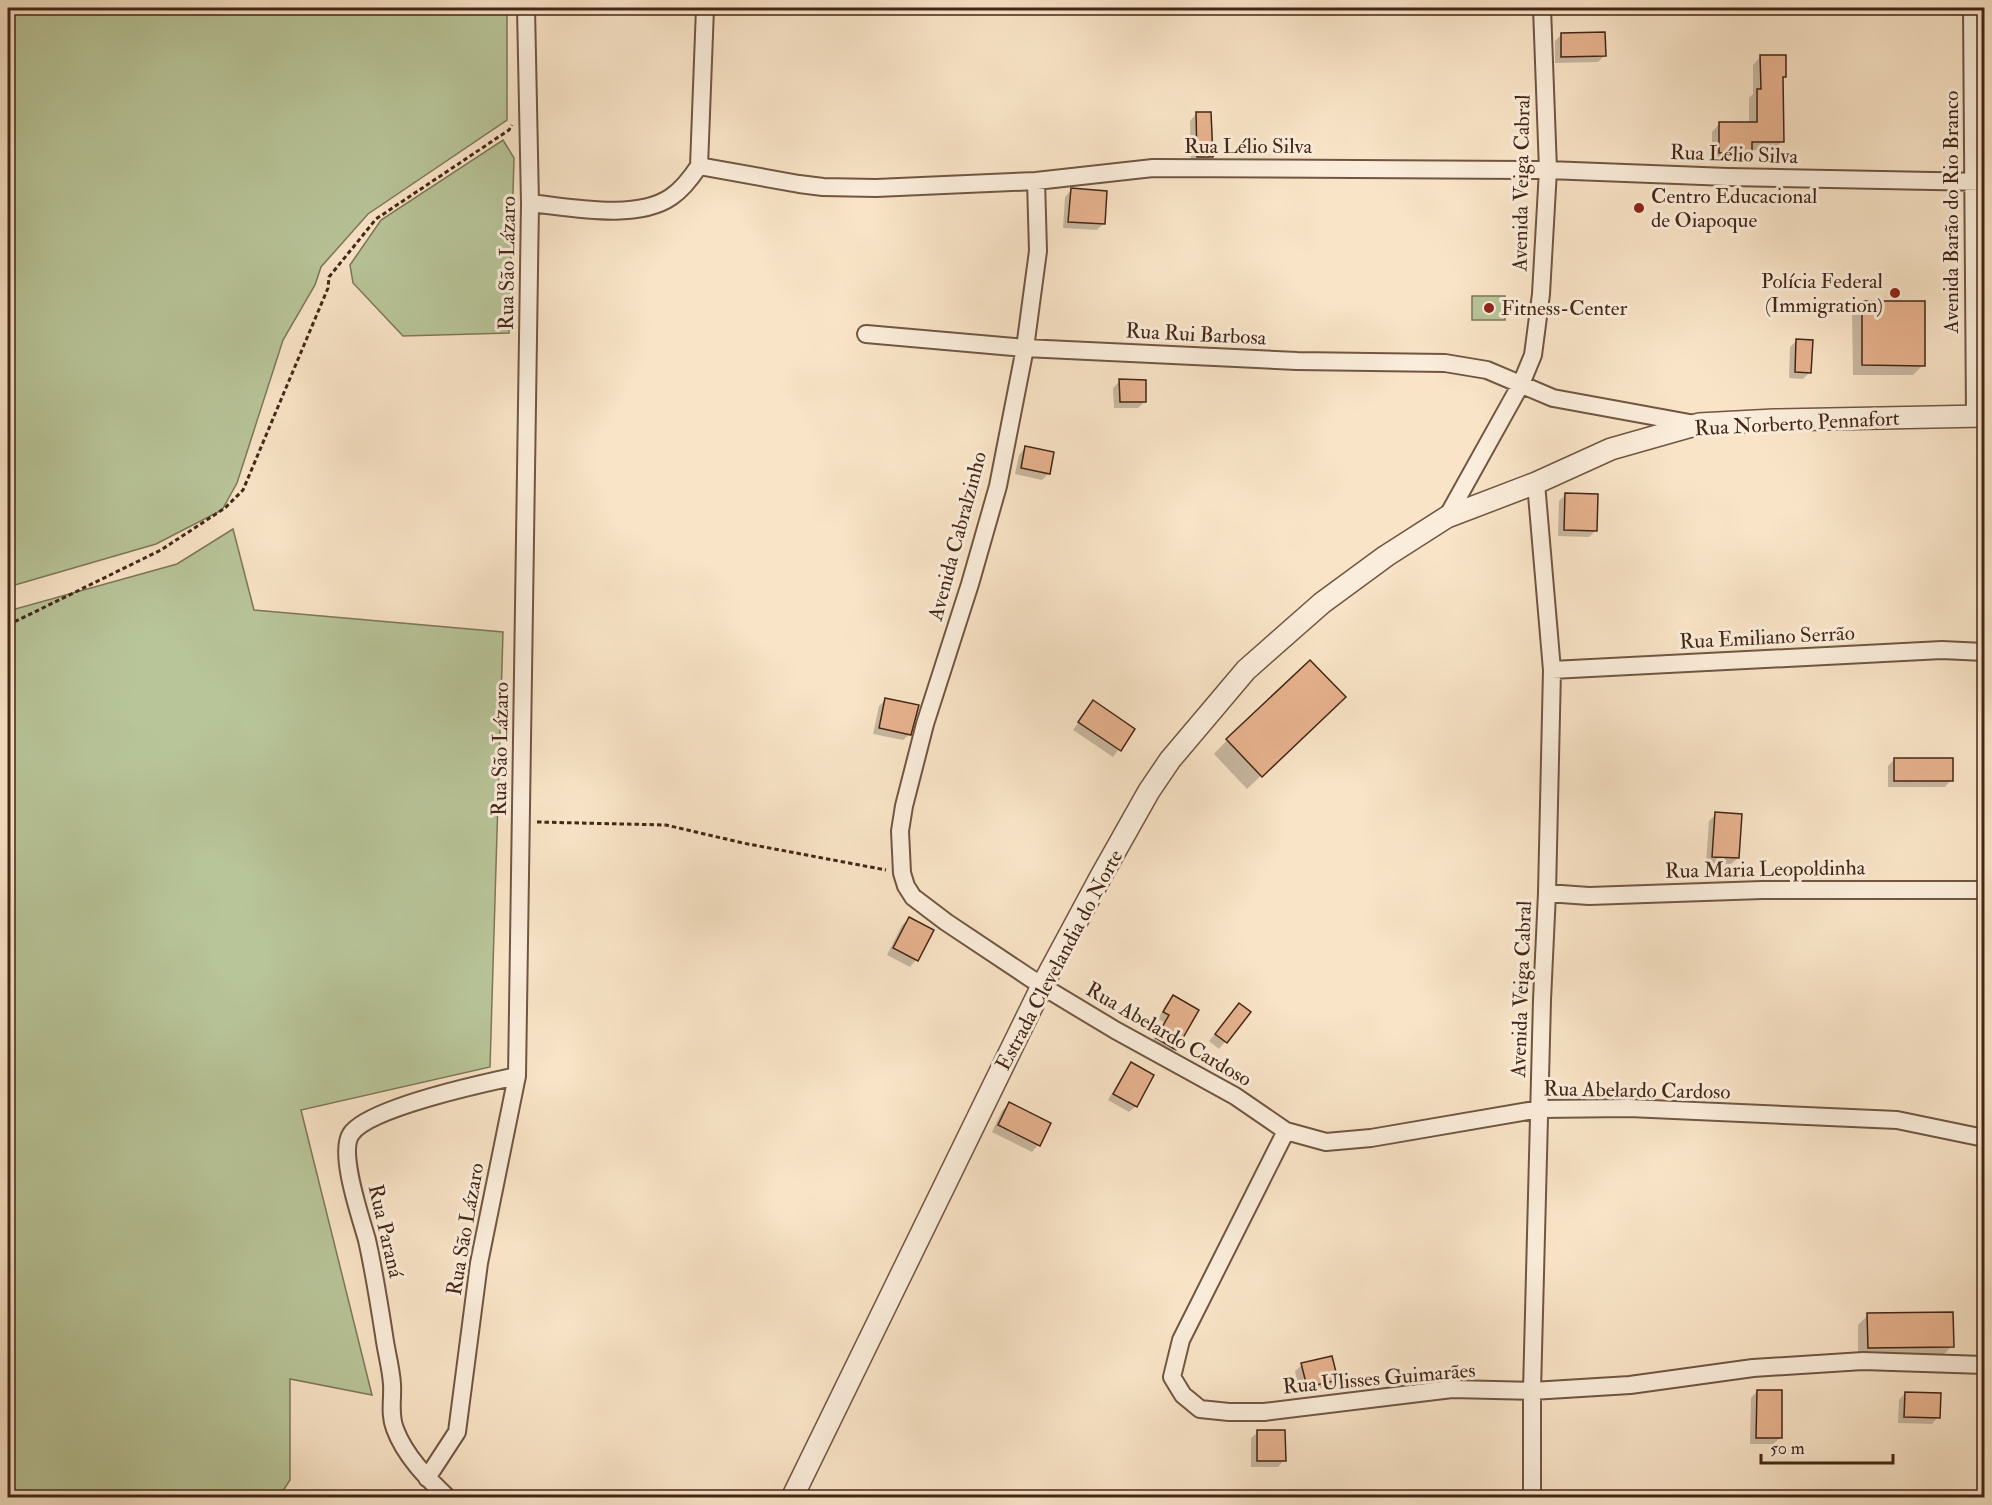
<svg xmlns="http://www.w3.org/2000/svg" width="1992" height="1505" font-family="'IM FELL Double Pica',serif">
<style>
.green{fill:#b8c599;stroke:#7e7658;stroke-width:1.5}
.shadow{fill:#0003}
.building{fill:#e6b28e;stroke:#432616;stroke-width:1.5}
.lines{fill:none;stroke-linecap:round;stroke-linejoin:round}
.minor-casing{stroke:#705642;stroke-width:20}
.tertiary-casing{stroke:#705642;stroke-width:24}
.path{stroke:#432616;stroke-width:3;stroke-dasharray:4.5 3;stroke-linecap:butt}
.minor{stroke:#fbeddb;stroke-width:16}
.tertiary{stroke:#fbeddb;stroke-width:21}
.poi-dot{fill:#8f2418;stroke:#fbeddb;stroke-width:2}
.labels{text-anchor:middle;stroke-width:6;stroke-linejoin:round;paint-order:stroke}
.street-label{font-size:21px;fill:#432616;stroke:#fbeddb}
.poi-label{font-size:21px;fill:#432616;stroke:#fbeddb;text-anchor:start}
</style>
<rect width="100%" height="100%" fill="#f9e4c7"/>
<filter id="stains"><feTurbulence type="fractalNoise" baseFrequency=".00333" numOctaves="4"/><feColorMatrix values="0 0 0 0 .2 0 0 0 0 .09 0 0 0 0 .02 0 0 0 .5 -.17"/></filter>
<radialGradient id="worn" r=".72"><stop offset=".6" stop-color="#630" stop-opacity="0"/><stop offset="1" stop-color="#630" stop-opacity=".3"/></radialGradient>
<path class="green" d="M8,8H507V120L368,214L321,267L315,285L283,340L237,483L222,510L156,544L8,587Z
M503,140L514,158L509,333L403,336L353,283L350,265L381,220Z
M1472,296H1505V320H1472Z
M233,529L254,610L503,632L490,1067L301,1110L372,1395L290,1379V1480L279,1497H8V611L177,564Z"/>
<path class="shadow" d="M1561,35L1605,55L1598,62L1555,63V41Z
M1761,56L1784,76L1782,79V141L1774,150H1750V153L1742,161H1712V132L1720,123L1749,124V98L1753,94V65Z
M1196,114L1211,156L1205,163H1191L1190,121Z
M1071,190L1103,224L1097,230L1063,228L1065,197Z
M1863,302L1923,365L1913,375H1853L1852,313Z
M1797,340L1809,373L1803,379L1789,378L1790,347Z
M1120,381L1144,402L1138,408H1114L1113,388Z
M1025,448L1049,473L1042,480L1015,474L1019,455Z
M1566,494L1595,531L1589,537L1558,536L1559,501Z
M885,700L910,734L903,740L873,734L879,706Z
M1093,702L1133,729L1113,757L1073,730Z
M1330,711L1247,789L1214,754L1227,740Z
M1894,760L1951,780L1945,787H1888V766Z
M1716,814L1738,858L1731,864L1706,863L1709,821Z
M909,919L916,960L910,967L887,955L902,925Z
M1173,997L1175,1049L1168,1055L1150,1045L1164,1022L1158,1019L1166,1004Z
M1233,1011L1249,1012L1219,1049L1209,1041Z
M1131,1064L1136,1106L1129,1112L1108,1100L1125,1071Z
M1009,1104L1038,1145L1032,1152L992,1132L1002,1111Z
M1868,1315L1952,1346L1942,1356L1858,1357V1325Z
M1302,1365L1336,1380L1330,1386L1300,1393L1295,1371Z
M1757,1391L1780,1438L1773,1444H1750L1751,1398Z
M1905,1393L1938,1417L1932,1424L1898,1423L1899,1400Z
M1258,1432L1284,1460L1278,1467H1251V1438Z"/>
<path class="building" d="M1605,32L1606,56L1561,57V33Z
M1760,55H1786V77H1783L1784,142H1752V153H1719V122H1757V89H1761Z
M1196,112H1211L1213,157H1197Z
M1071,188L1107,191L1105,224L1068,222Z
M1862,301H1925V366L1862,365Z
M1796,339L1813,340L1811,373L1795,372Z
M1119,379L1146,380V402H1120Z
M1025,446L1054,452L1050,474L1021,468Z
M1565,493L1598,494L1597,531L1564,530Z
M1310,660L1346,697L1262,777L1226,739Z
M885,698L919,705L911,735L879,728Z
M1093,700L1135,729L1121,751L1078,722Z
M1894,758H1953V781H1894Z
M1715,812L1742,814L1739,858L1712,857Z
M909,917L934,930L918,961L893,948Z
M1173,995L1199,1010L1176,1050L1156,1038L1169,1015L1163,1012Z
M1239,1003L1251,1012L1227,1043L1215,1034Z
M1131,1062L1154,1075L1137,1107L1113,1094Z
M1009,1102L1051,1123L1040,1146L998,1125Z
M1953,1312L1954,1347L1868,1348L1867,1313Z
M1332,1356L1338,1380L1307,1387L1301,1363Z
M1757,1390H1782V1438H1756Z
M1905,1392L1941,1393L1940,1418L1904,1417Z
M1257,1430H1285L1286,1461H1257Z"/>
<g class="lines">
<defs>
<path id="minor" d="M1972,8L1975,416
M699,166L799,184L823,187L876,188L1036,181L1153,168L1548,170L1728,177L1984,182
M699,166L705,8
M1036,181L1038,251L1025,348L998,486L970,584L925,724L904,806L900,831L902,873L906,886L913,897L946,922L1042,986L1115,1030L1235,1096L1286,1131L1326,1142L1371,1138L1540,1109L1629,1108L1897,1120L1984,1138
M530,203C570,207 636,221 671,197C683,189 691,178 699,166
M866,334L1025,348L1297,361L1445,363L1487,370L1553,398L1695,424
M1447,517L1521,384L1533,355L1541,294L1548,170L1542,8
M1552,670L1942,650L1984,652
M1547,893L1589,896L1762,890H1984
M1286,1131L1181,1340L1172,1377L1183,1395L1200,1409L1229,1412H1264L1452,1389L1532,1391L1630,1385L1753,1368L1863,1361L1984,1365
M427,1478L457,1432L479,1263L517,1076L530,203L526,8
M448,1498C427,1478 405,1456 395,1429C389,1414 393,1400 392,1384C391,1368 386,1351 384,1335C379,1303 374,1271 367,1240C361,1218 338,1153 351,1134C368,1108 484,1083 517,1076
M1532,1498V1391L1542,1000L1547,893L1552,670L1536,483"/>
<path id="tertiary" d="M792,1498L1042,986L1100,878L1149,791L1170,760L1246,670L1322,603L1386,556L1447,517L1536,483L1611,449L1699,424L1774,420L1984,416"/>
</defs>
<use href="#minor" class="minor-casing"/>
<use href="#tertiary" class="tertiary-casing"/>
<path class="path" d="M8,625L161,550L225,508L243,490L328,288L329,277L376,219L509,130L512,125
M537,822L666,825L743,843L886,870"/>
<use href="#minor" class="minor"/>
<use href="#tertiary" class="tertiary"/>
</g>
<g class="poi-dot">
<circle cx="1639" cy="208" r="6"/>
<circle cx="1895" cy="293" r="6"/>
<circle cx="1489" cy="308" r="6"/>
</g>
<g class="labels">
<g class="street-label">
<text x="1248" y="153">Rua Lélio Silva</text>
<text transform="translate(1734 154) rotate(2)" y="7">Rua Lélio Silva</text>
<text transform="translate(1521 183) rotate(-89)" y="7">Avenida Veiga Cabral</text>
<text transform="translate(1951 212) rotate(-90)" y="7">Avenida Barão do Rio Branco</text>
<text transform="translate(507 263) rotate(-89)" y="7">Rua São Lázaro</text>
<text transform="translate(1196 334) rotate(3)" y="7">Rua Rui Barbosa</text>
<text transform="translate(1797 423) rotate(-3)" y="7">Rua Norberto Pennafort</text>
<text transform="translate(957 536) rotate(-75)" y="7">Avenida Cabralzinho</text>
<text transform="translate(1767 637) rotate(-3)" y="7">Rua Emiliano Serrão</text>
<text transform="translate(500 749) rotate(-89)" y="7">Rua São Lázaro</text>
<text transform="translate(1765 869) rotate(-1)" y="7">Rua Maria Leopoldinha</text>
<text transform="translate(1059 960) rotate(-62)" y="7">Estrada Clevelandia do Norte</text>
<text transform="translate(1521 989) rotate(-88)" y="7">Avenida Veiga Cabral</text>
<text transform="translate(1169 1034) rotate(30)" y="7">Rua Abelardo Cardoso</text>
<text transform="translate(1637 1090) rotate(1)" y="7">Rua Abelardo Cardoso</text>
<text transform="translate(465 1229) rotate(-80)" y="7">Rua São Lázaro</text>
<text transform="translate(386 1231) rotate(77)" y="7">Rua Paraná</text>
<text transform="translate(1379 1378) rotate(-5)" y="7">Rua Ulisses Guimarães</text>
</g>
<g class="poi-label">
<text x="1651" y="203">Centro Educacional<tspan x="1651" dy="24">de Oiapoque</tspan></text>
<text x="1883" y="288" text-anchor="end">Polícia Federal<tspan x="1883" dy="24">(Immigration)</tspan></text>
<text x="1501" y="315">Fitness-Center</text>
</g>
</g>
<rect width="1992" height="1505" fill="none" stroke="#f9e4c7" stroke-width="30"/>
<rect x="9" y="9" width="1974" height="1487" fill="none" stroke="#432616" stroke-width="3"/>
<rect x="15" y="15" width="1962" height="1475" fill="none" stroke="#432616" stroke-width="1.5"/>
<path d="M1761 1454v9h132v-9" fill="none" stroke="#432616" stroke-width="3"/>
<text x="1770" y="1454" font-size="18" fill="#432616" stroke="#fbeddb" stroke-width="4.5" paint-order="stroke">50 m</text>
<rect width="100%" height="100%" filter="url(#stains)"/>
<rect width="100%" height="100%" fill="url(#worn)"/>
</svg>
